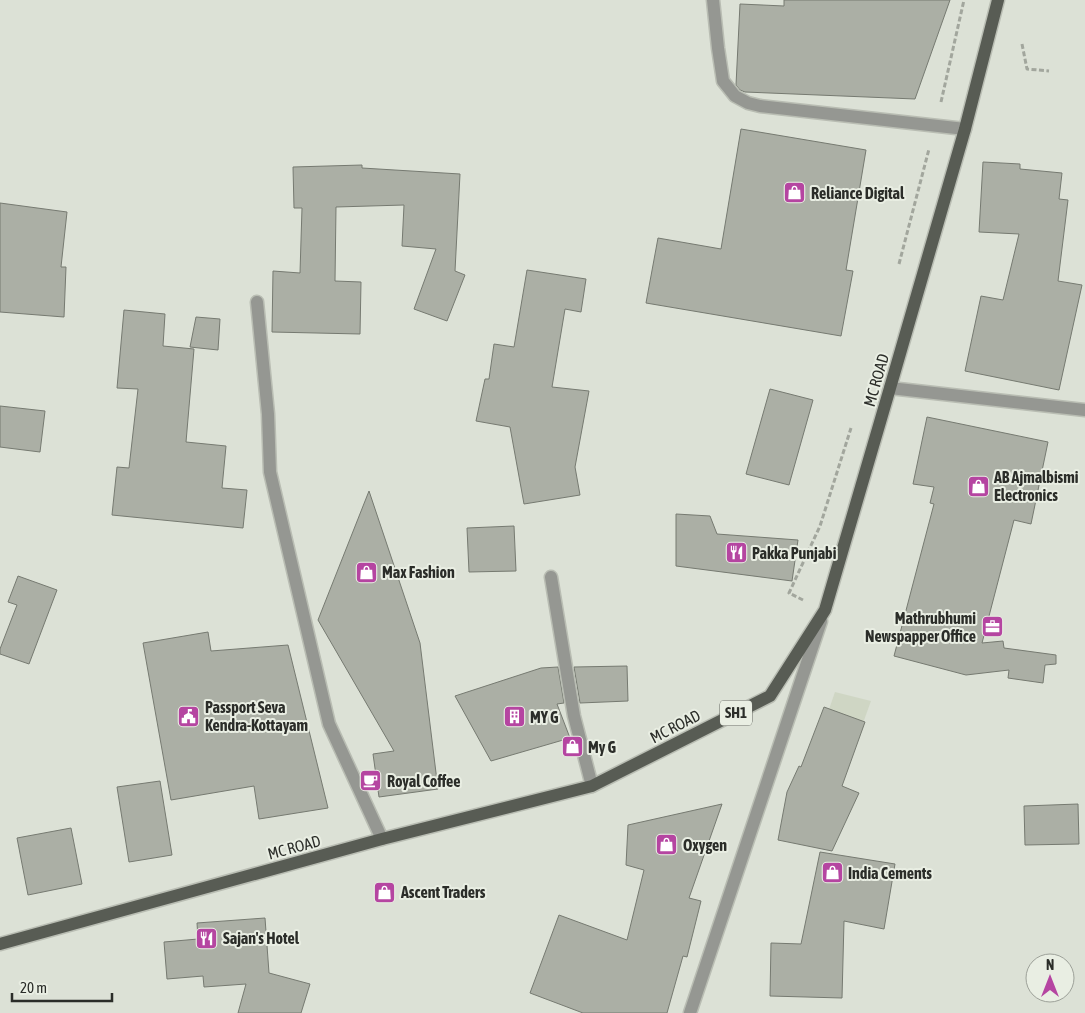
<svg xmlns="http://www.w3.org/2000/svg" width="1085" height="1013" font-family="'Asap Condensed',sans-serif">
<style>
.built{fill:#cfd6c4}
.building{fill:#abafa5;stroke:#767a71}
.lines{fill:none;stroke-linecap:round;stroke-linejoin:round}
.minor-casing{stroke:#b9bdb3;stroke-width:15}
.major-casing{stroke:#b9bdb3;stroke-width:15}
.path{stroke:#a2a69d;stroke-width:3;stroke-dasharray:5 2.5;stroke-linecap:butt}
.minor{stroke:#959792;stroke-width:12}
.major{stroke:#585c54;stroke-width:12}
.labels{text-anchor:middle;stroke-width:4;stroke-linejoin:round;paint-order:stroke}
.shield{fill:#e9eee3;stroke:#646761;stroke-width:1}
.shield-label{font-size:15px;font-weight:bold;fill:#2b2d29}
.poi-label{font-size:16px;font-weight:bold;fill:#2b2d29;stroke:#e9eee3;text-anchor:start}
.street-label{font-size:16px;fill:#2b2d29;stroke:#e9eee3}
</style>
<rect width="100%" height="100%" fill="#dce1d6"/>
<path class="built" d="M835,692L871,701L850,759L815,750Z"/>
<path class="building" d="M784,0H950L915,99L745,92L740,90L736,85L740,4L784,6Z
M741,129L866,150L846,270L853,271L841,336L646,303L658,238L721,249Z
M983,162L1020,164V169L1062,173L1059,199L1068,200L1058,281L1082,285L1059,390L965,371L981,296L1003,300L1019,234L979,232Z
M362,165V168L460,174L455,271L465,275L447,321L414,309L436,249L402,246L404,205L336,207L335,281L361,282L360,334L272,332L273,271L300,273L302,208H294L293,167Z
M0,203L67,212L61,267H66L64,317L0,312Z
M527,270L586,279L581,312L565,309L552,387L589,391L575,467L580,495L524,504L510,427L476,421L485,379H489L494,344L514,347Z
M124,310L165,314L163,346L194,349L186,442L226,446L222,488L247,490L243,528L112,515L117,467L129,468L138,389L117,388Z
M196,317L220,319L218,350L190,347Z
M770,389L813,400L789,485L746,474Z
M0,406L45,411L40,452L0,447Z
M927,417L1048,442L1031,524L1014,520L982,643L1003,641L1004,648L1056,655V664L1045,665L1043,683L1008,678L1009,670L966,675L894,656L934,504L930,503L934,487L913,484Z
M369,491L420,643L438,789L379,797L373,754L394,751L318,620Z
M676,514L710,516L717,534L798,540L792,581L676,566Z
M514,526L516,571L469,572L467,528Z
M18,576L57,590L29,664L0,654V649L17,605L8,602Z
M208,632L211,651L288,645L328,808L259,819L254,786L171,800L143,643Z
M627,666L628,701L580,703L574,667Z
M558,667L564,703L557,704L570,738L491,761L455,696L541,668Z
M824,707L865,722L842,786L859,793L832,851L778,840L787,792L799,766L801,767Z
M160,781L172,855L129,862L117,787Z
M722,804L689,898L701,901L687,957L683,956L667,1013H583L530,993L559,915L627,940L644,870L626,865L628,825Z
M1078,804L1079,844L1025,845L1024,806Z
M71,828L82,884L28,895L17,838Z
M820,852L895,864L884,929L844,921L842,998L770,996L771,943L801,944Z
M265,918L269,973L310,984L301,1013H238L246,984L204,987L203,976L167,979L164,942L198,939L197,923Z"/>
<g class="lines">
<defs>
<path id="minor" d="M713,0L718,48L723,81L735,96L748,103L760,106L965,129
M257,302L268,414L270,472L329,724L382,839
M890,388L1085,410
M551,577L574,716L592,786
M690,1013L821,621"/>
<path id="major" d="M0,944L382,839L592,786L770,696L825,610L890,388L965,129L998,0"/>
</defs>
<use href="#minor" class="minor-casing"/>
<use href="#major" class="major-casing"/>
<path class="path" d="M1022,44L1027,69L1049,71
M941,102L964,0
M899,264L929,149
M803,600L789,593L820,526L851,428"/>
<use href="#minor" class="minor"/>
<use href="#major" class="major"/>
</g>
<defs>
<symbol id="shop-square" viewBox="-11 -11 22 22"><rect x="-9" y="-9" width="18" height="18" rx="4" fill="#b545a1" stroke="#e9eee3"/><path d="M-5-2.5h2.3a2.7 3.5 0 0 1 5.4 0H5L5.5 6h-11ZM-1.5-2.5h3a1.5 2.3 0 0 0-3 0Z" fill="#fff"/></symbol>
<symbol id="restaurant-square" viewBox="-11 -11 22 22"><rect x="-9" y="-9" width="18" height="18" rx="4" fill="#b545a1" stroke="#e9eee3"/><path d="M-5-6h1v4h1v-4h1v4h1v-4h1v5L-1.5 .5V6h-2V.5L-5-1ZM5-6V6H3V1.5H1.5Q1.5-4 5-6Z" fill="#fff"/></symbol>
<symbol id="office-square" viewBox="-11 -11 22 22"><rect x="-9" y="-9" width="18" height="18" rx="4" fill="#b545a1" stroke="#e9eee3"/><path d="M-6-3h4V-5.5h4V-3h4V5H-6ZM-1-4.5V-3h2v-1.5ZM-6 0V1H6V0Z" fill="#fff"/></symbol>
<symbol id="civic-square" viewBox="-11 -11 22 22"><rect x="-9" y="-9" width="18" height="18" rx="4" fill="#b545a1" stroke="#e9eee3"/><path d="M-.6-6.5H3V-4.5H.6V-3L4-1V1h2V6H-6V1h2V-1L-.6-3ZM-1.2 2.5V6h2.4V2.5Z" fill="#fff"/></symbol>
<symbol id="building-square" viewBox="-11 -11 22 22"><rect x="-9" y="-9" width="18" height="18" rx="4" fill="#b545a1" stroke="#e9eee3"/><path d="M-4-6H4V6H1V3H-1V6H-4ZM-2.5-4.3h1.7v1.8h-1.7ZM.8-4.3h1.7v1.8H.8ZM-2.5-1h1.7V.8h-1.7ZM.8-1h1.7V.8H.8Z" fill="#fff"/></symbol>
<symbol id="cafe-square" viewBox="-11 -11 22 22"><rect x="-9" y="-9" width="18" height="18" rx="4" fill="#b545a1" stroke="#e9eee3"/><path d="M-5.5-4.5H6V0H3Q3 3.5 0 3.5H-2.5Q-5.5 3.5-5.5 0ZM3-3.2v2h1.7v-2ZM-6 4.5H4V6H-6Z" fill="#fff"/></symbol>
</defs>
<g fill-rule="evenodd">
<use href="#shop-square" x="782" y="180" width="25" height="25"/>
<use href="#shop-square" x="966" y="474" width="25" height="25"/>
<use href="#restaurant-square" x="724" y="540" width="25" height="25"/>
<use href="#shop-square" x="354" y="560" width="25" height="25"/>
<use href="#office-square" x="980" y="614" width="25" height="25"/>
<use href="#civic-square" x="176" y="704" width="25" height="25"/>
<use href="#building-square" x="502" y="704" width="25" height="25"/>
<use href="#shop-square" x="560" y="734" width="25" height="25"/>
<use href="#cafe-square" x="358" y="768" width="25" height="25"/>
<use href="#shop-square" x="654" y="832" width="25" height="25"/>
<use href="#shop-square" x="820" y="860" width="25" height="25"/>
<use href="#shop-square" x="372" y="880" width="25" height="25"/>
<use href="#restaurant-square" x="194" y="926" width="25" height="25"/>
</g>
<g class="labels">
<rect class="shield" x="720" y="700.5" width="32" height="25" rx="4"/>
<g class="shield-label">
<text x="736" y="718">SH1</text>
</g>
<g class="poi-label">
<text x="811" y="199">Reliance Digital</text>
<text x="994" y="483">AB Ajmalbismi<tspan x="994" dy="18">Electronics</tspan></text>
<text x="752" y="559">Pakka Punjabi</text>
<text x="382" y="578">Max Fashion</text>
<text x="976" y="624" text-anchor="end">Mathrubhumi<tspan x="976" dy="18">Newspapper Office</tspan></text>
<text x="205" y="713">Passport Seva<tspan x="205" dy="18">Kendra-Kottayam</tspan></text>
<text x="530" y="723">MY G</text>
<text x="588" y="753">My G</text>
<text x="387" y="787">Royal Coffee</text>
<text x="683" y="851">Oxygen</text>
<text x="848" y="879">India Cements</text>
<text x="401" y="898">Ascent Traders</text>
<text x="223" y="944">Sajan's Hotel</text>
</g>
<g class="street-label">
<text transform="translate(876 380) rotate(-74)" y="6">MC ROAD</text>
<text transform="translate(675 726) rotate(-27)" y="6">MC ROAD</text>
<text transform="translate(294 847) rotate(-15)" y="6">MC ROAD</text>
</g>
</g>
<g transform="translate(1050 978)"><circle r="24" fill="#e9eee3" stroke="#9da199"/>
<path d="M0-4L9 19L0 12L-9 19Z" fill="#b545a1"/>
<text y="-8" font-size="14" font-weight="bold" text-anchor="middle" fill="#2b2d29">N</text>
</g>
<path d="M12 993v8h100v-8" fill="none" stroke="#2b2d29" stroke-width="2.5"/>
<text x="20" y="993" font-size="15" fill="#2b2d29" stroke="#e9eee3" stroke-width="4" paint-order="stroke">20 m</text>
</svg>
